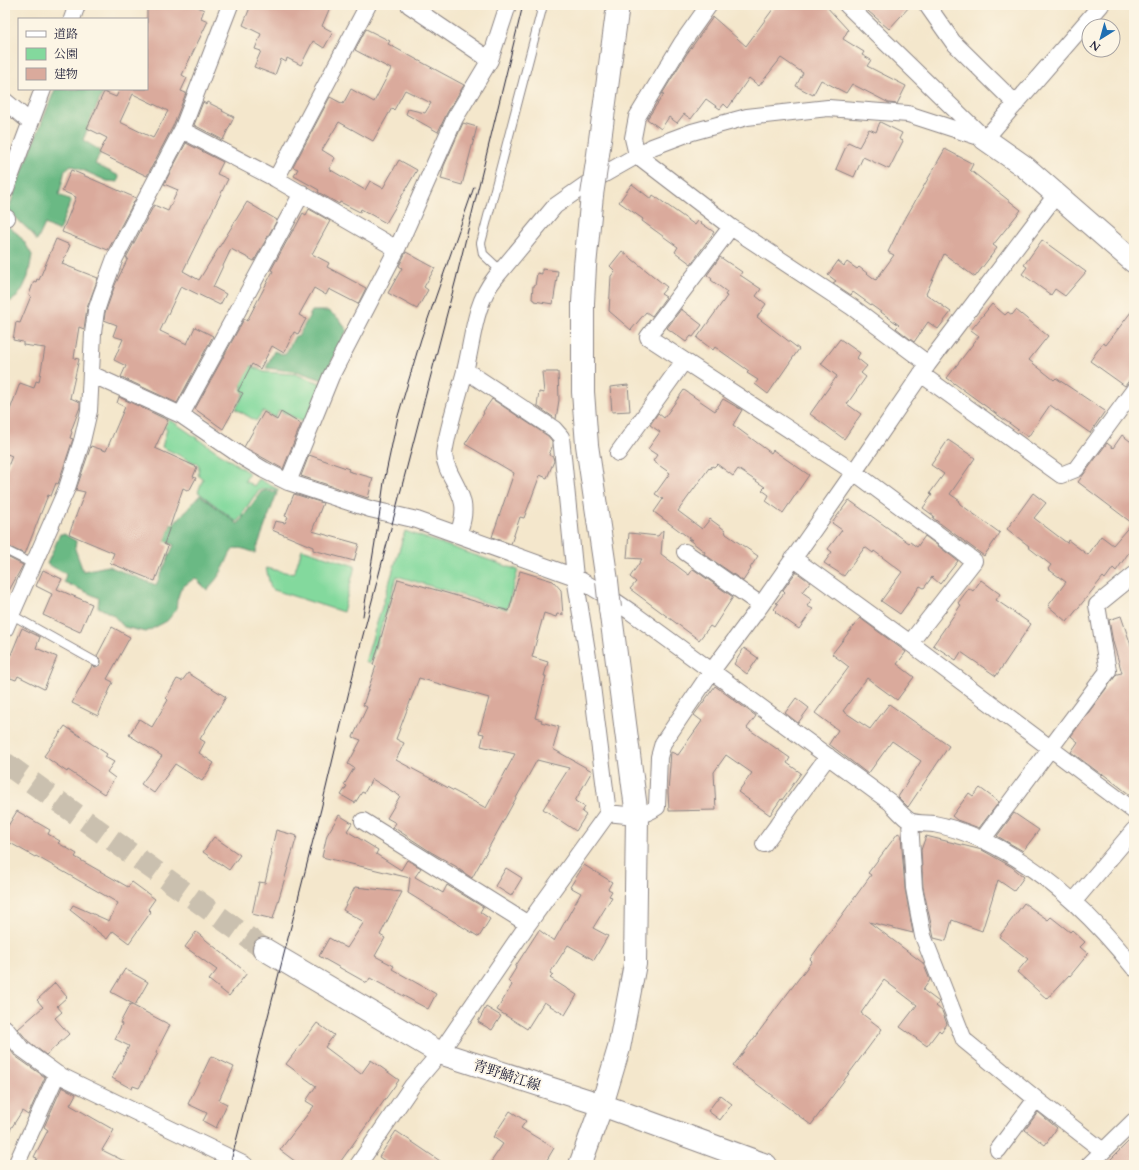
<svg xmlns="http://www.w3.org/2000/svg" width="1139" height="1170" font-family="Cardo,'Noto Serif JP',serif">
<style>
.green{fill:#83d99d;stroke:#527e6c}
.forest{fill:#6ab984;stroke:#466e60}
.building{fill:#daaa9c;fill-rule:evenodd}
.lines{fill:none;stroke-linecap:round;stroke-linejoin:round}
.secondary-tunnel{stroke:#cac0af;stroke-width:22;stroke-dasharray:22 11;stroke-linecap:butt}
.lane-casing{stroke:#8b8484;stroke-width:10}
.street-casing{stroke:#8b8484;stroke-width:18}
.secondary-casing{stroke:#8b8484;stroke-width:24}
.lane{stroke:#fff;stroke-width:8}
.street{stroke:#fff;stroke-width:16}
.secondary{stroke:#fff;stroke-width:22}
.tram{stroke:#22223b;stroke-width:1}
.secondary-bridge-casing{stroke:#8b8484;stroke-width:24;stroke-linecap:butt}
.secondary-bridge{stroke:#fff;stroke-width:22}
.labels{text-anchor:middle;stroke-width:3.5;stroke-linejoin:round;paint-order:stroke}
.street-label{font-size:14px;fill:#22223b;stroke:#fcf5e5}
</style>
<rect width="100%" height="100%" fill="#fcf5e5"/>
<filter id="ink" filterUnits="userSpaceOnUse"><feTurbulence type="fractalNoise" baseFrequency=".025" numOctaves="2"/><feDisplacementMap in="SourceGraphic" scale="8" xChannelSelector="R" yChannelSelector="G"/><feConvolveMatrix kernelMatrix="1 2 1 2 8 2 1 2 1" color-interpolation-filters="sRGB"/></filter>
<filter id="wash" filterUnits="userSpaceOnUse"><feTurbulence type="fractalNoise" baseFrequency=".012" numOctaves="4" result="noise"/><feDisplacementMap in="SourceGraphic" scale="16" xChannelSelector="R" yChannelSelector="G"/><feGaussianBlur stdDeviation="0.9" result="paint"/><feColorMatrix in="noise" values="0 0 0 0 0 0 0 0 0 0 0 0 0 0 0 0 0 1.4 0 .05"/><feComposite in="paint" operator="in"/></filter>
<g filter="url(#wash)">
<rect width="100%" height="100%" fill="#f4e7cc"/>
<path class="green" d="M223,352L264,372L295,374L323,384L307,424L279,410L275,418L263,411L256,421L236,409L244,393L241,390L242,386L214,370Z
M154,413L175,423L249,473L245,481L254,486L259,479L279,490L278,491C272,489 265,487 259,491C254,494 242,516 237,522L198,492L203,479L198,475L199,465L162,447L167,429L150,422Z
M405,531L518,570L507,609L397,576L370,664L365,662Z
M302,549L355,566L343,612L271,589L266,568L294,574Z"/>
<path class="forest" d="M55,89H104L83,140L101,151L95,164L119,176L118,182L107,181L71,165L65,170L59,195L71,200L59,231L45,224L37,241L31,232L8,211L20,177Z
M5,224L19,235L25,243L32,255L28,277L23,288L17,297L5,305Z
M312,311H328L338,318L347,330L323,380L299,372L266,368L274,351L285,355L295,336L298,337Z
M266,490L277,493L255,553C227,541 233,553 221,572C218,578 212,584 207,590L195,578L181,588L177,600L176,610L167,621L146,632L124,627L113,615L98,607L99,598L64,582L66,574L47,564L60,534H64L76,541L75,549L83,571L108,566L156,585L174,545L135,528L128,512L173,525L200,495L238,524L261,492Z"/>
<g id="blocks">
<path class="building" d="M147,5H194L204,10L201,18L208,21L182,75L187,78L181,91L186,93L173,126L147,176L99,153L107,138L87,128L104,92L116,97L120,89H147ZM133,94L168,111L153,138L120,122Z
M251,5H331L322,26L333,32L324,48L313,41L301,65L287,58L286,62L281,59L275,75L254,67L261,51L255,49L261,34L243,25Z
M776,5H825L848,30L843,39L864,52L862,55L871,60L867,66L906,86L897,104L889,103L852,84L846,93L821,80L813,95L796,86L803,73L781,58L759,86L749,78L728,108L724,104L720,109L706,99L691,119L684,114L677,123L669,117L661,129L647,119L664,94H662L686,55L713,17L746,46Z
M861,5H911L889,29Z
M366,29L390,41L388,44L464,85L447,113L438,132L406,114L408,109L425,113L431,103L405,90L394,110L392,108L373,141L339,122L322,150L335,158L329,169L365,190L370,181L383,188L399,160L417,170L386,223L361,209L360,212L340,202L339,204L318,192L319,190L294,176L298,169L293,167L330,97L343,104L351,89L374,102L391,69L355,50Z
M203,102L206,104L207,102L223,110L222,111L234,117L223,140L194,125Z
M880,122L902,133L899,139L903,141L889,169L863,157L854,177L836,169L848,142L859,147L869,129L876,132Z
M463,123L477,127L462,185L441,179L444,166Z
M186,143L223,162L217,174L228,179L183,271L199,280L247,202L277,220L254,261L231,249L213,287L226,294L220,305L181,286L160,331L187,344L195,327L213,336L177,403L121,377L126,366L114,360L123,339L113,336L117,325L104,320L105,313L115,285L128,258H126L154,205L168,211L178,190L164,184Z
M945,149L973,164L970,170L1021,210L993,245L997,248L975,277L944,254L926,294L951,312L938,329L928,322L914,342L896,328L899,325L853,292L851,295L833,283L836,281L828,275L838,261L844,266L847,262L857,269L859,267L876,280L894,255L888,252L904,219H905Z
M71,170L136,198L108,250L62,232L76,197L62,191Z
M632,184L651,199L653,195L695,225L698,221L714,232L691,264L675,252L678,247L642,221L643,219L619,202Z
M309,209L330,221L312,254L329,263L327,267L366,288L358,304L329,289L326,295L314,288L299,315L306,319L298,334L294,332L284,353L272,346L260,369L252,364L238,391L243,393L223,429L195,409L244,319L247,321L273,271L271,270L293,230H294L303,213L306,215Z
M56,239L70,245L62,264L98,278L87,308L84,329L79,327L74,358L79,359L70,398L80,402V407L71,431L72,432L70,438L73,439L58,484L56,483L51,496L48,495L25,554L5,545V474L12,456L5,453V408L10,410L20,383L34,388L36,381L39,382L45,348L23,345V342L13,340L16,322L20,323L31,296L29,295L34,281L36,282L37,279L39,280Z
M1042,240L1086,272L1065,296L1055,289L1051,295L1022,274L1027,267L1024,265Z
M622,251L667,287L661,294L666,297L652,316L646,312L631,330L609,311L611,276L615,271L610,266Z
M406,252L435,268L424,287L428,290L417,309L388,293L402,268L399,266Z
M720,257L742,272L740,275L761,289L756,296L766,304L757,317L799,349L768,394L755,384L758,380L747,373L749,371L715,347L713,350L697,338L727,296L725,295L727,292L711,280L712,279L707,275Z
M542,269L558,271L553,304L534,301V300L532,299L533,286H535L537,273L542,274Z
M992,304L1005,315L1008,312L1012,315L1016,310L1048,336L1029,360L1054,380L1056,378L1105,411L1090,433L1050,405L1028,437L947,378L979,336L971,330Z
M1134,308V374L1125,386L1090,361L1103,343L1106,345Z
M681,309L702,325L693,337L691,336L686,342L667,328Z
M840,339L860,353L857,358L867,366L861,373L866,377L847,404L861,414L844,439L810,414L837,376L821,364Z
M542,372H558L559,400L556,419L537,406L539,392L544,393Z
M628,385L630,411L612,412L610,387Z
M684,390L715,411L723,399L742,410L733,425L771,453L773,450L809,475L783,513L766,501L769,495L762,490L765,487L738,469L733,476L717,464L714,467L712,466L710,469L709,468L678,511L702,529L710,519L725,530L726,534L758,556L750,568L751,569L743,581L704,554L705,552L688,539L692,540L654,512L663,499L655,494L670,473L653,461L657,455L648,449L660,432L650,425L658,413L664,418Z
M119,397L168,420L155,448L197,467L193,477L196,478L189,491L183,488L164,544L168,546L155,581L110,563L114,553L69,534L85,492L76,490L91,446L106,451L125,407L117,403Z
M492,399L548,436L552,441V447L549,455L553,457L554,461L547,478L540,475L524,518L520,517L511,544L492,537L514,473L465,444L484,413L483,412Z
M264,412L277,420L281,412L301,424L283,469L244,447Z
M1122,435L1134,444V545L1116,571L1113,568L1105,579L1103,577L1067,622L1048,606L1066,582L1048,569L1051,565L1028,547L1029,546L1007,529L1033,493L1046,503L1034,518L1067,543L1068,540L1088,555L1101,536L1113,545L1132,523L1078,482L1107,443L1113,448Z
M948,440L975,458L950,494L960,501L959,502L960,504L1000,533L984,556L933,518L934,516L923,508L932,495L930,493L944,474L931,465Z
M309,455L349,469L348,471L373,478L368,498L301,476Z
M294,494L323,503L312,531L359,544L354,561L313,550V547L272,530L275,521L285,523L288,517L285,516Z
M849,500L909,543L910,542L917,547L925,536L958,561L940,584L932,577L924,588L920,586L900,614L881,601L902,572L874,551L873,553L865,547L844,576L824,563L832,552L828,549L842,530L832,523Z
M663,530L661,554L689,575L693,569L733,597L713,628L710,626L699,640L630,589L636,582L630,577L642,559L627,558L629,533L658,536Z
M5,556L23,565L5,598Z
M43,570L62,579L57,589L92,604L80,632L43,615L52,594L36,586Z
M520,571L553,581L561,590L563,615L557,614L556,617L544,613L532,657L548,662L544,676H546L535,718L542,720L541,722L559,727L553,749L592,771L575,801L585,807L582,812L586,815L576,831L543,809L569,768L537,760L472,878L457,868V867L431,852L393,827L396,823L387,818L400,796L372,779L364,793L362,792L355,803L341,795L347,786L344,785L354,768L348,764L361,740L353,737L367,707L363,705L376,666L373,665L398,579L509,611ZM419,678L489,698L479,733L484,734L481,746L515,754L486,808L396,760L404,743L396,739Z
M796,572L810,582L802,592L812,599L807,606L813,609L799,629L775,612L776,611L774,609L778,604L776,603L785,592L783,590Z
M981,580L1000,594L996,600L1031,624L996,676L961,652L956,660L933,645L961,605L958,603L969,588L973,591Z
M1121,616L1134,654V798L1103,774L1102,775L1071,752L1078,742L1071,736L1117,674L1122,673L1113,642L1109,620Z
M860,618L906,652L897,664L914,677L897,700L867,678L843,711L870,729L889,704L949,746L908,807L898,797L921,761L892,741L868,774L829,744L838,730L815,713L849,667L832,654Z
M112,627L130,637L107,679L113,682L98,716L72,703L92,666L96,667L101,664V660L97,656Z
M22,628L40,637L36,648L57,657L44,689L18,676L16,680L5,676V669Z
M744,648L758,658L747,674L734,664Z
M188,673L226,697L200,739L205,742L199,753L214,763L202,781L175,764L154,793L141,784L162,756L129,735L139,719L152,727L168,700L166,698L177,679L182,681Z
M715,686L756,716L747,728L790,758L787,763L801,773L782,800L781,799L770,815L738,792L752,773L726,755L714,772L716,810L669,811L668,792L671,752L678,755L702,721L694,715Z
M796,698L809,708L798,723L785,713Z
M65,726L107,754L105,757L114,762L107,772L115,778L104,794L68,770L67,772L44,756Z
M980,788L999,802L979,828L957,820L952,816L969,793L973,796Z
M17,811L50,830L48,834L60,841L58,843L77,854L75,857L128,887L132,882L155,899L148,909L151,912L129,943L113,931L107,939L70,910L73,905L109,921L118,903L36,856L35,857L5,840V831Z
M1014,813L1039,830L1023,851L997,836Z
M339,815L352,823L347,831L378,850L376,854L401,870L407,860L421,868L415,877L443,893L447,885L483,907L480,912L490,919L479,937L408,893L410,878L322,857L327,835Z
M276,830L297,836L273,919L252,914L259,882L265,883L272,853L271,852Z
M898,833L901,835L905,889L913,933L869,922L923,963L930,980L923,990L939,1002L936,1006L942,1011L947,1024L941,1032L939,1030L927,1046L900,1027L917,1005L884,980L861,1013L882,1029L811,1125L733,1066L812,961L810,959L871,875L868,873Z
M926,836L982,850L1012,867L1024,877L1014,891L998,880L982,931L952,920L946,941L934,938L923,887L921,850Z
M214,837L240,855L229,870L203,852Z
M584,865L612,882L608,889L612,891L609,896L612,897L593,928L608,936L594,960L568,945L550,973L553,975L550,978L577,995L565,1015L544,1002L527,1029L497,1010L512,985L508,981L516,968L515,967L539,930L554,941L581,893L570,887Z
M506,868L522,878L511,896L495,886Z
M355,887L402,892L380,935L385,938L375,956L394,966L392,969L436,994L428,1009L370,978L367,983L319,956L329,938L347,948L364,922L343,910Z
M1024,903L1048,920L1051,917L1070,932L1072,930L1085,942L1080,947L1088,954L1070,976L1069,975L1047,999L1017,972L1028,959L999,937Z
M196,932L247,973L229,996L209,980L217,970L185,947Z
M125,969L148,982L135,1005L111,992Z
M55,983L67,997L57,1006L62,1012L55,1018L69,1034L46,1055L28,1041L18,1029L43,1007L37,1000Z
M130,1004L170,1025L156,1052L158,1053L139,1088L133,1086L132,1089L112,1078L129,1046L115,1039L122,1024L120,1023Z
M486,1007L501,1016L492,1030L478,1022Z
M317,1023L334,1035L325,1047L361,1074L371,1060L399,1080L338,1165H300L280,1150L314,1106L306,1101L316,1086L286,1064Z
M5,1043L15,1056L45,1077L28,1115L22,1111L5,1138Z
M211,1056L234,1067L219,1100L227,1104L216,1128L203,1121L207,1113L188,1104Z
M62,1087L76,1094L70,1105L114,1130L102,1150L132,1165H34L37,1158L34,1157L48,1130L44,1127Z
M720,1095L732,1104L720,1120L708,1111Z
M510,1111L526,1121L521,1128L554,1148L544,1165H489L503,1144L493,1137Z
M1038,1112L1057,1128L1045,1145L1025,1130Z
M396,1131L446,1165H391L379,1157Z
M1134,1136V1165H1105Z"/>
</g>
</g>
<g filter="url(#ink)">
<use href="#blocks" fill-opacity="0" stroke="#8b8484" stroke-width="1"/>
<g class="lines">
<path class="secondary-tunnel" d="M5,763L264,949"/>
<defs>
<path id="lane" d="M501,271L483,254L481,243L543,5
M5,550L33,564
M12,615L96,662"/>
<path id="street" d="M409,5L490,60
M709,5L682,43L637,117L633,138L637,155L731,227L852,307L928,364
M847,5L983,137
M927,5L953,42L1016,104
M72,19L77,5
M5,101L30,122
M182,130L276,179L397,249
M985,139L1101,5
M276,179L368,5
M5,191L43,89
M5,217L7,218
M731,227L648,337L854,472L974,561L910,643
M465,370L554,429L561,437L575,577L612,599L631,612L890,802C895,807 904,818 910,821C917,824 927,823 934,824C951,827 967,833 983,840C1043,868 1093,916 1134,968
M91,374L181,415L244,458L264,470L288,482L370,509L417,520L575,577L590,670L608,813L528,924L440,1053L412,1086L358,1165
M921,374L1061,475L1076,469L1134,390
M181,415L302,193
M618,453L684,361
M288,482L331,376L397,249L455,118L490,60L508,5
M458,535C461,526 465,515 463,504C460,486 445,472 444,454C448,426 458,398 465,371C473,340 474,304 495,278L555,206L585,185L652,147L692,132L747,117L828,108L908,114L985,139
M685,552L761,605
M793,558L910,643L1134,811
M5,629L67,488L82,441L89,411L93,333L96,311L101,296L115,258L182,130L230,5
M608,813C628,815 640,819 657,807L659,757L663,743L711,672L761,605L854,472L928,364L1056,195
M363,821L528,924
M910,821L914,888L923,936L964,1040L1036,1099L1103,1151
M982,840L1108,671L1097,605L1134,575
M764,844L828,756
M1074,901L1134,830
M5,1028L21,1048L57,1074L245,1165
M998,1150L1036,1099
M16,1165L57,1074
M1089,1165L1134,1121"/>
<path id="secondary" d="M985,139L1025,167L1134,262
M597,162L618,5
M592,195L585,266L583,303V392L587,445L607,581
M264,949L440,1053L602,1105L766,1165
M580,1165L602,1105L619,1048L635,964L637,816L610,608"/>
</defs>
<use href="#lane" class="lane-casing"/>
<use href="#street" class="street-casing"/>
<use href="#secondary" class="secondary-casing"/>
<use href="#lane" class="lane"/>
<use href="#street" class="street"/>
<use href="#secondary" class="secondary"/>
<path class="tram" d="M363,616L380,511L384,482L398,416L421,339L474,187
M230,1165L321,809L356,662L456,279L523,5"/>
<defs>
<path id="secondary-bridge" d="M592,195L597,162
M607,581L610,608"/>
</defs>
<use href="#secondary-bridge" class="secondary-bridge-casing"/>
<use href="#secondary-bridge" class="secondary-bridge"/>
</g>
</g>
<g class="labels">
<g class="street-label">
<text transform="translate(507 1075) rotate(18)" y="5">青野鯖江線</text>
</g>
</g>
<rect width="1139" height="1170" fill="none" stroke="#fcf5e5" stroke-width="20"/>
<rect x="18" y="18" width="130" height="72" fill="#fcf5e5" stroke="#a5a1a1"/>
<rect x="26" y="31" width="20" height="6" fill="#ffffff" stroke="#a5a1a1"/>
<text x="54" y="38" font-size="12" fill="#22223b">道路</text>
<rect x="26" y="48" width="20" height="12" fill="#83d99d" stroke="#a5a1a1"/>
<text x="54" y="58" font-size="12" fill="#22223b">公園</text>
<rect x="26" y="68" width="20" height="12" fill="#daaa9c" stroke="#a5a1a1"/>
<text x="54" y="78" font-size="12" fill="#22223b">建物</text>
<g transform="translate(1101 38) rotate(217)"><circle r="19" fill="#fcf5e5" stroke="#a5a1a1"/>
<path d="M0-3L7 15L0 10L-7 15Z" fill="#1f6fb2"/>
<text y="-6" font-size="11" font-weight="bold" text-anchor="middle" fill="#22223b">N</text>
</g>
</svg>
